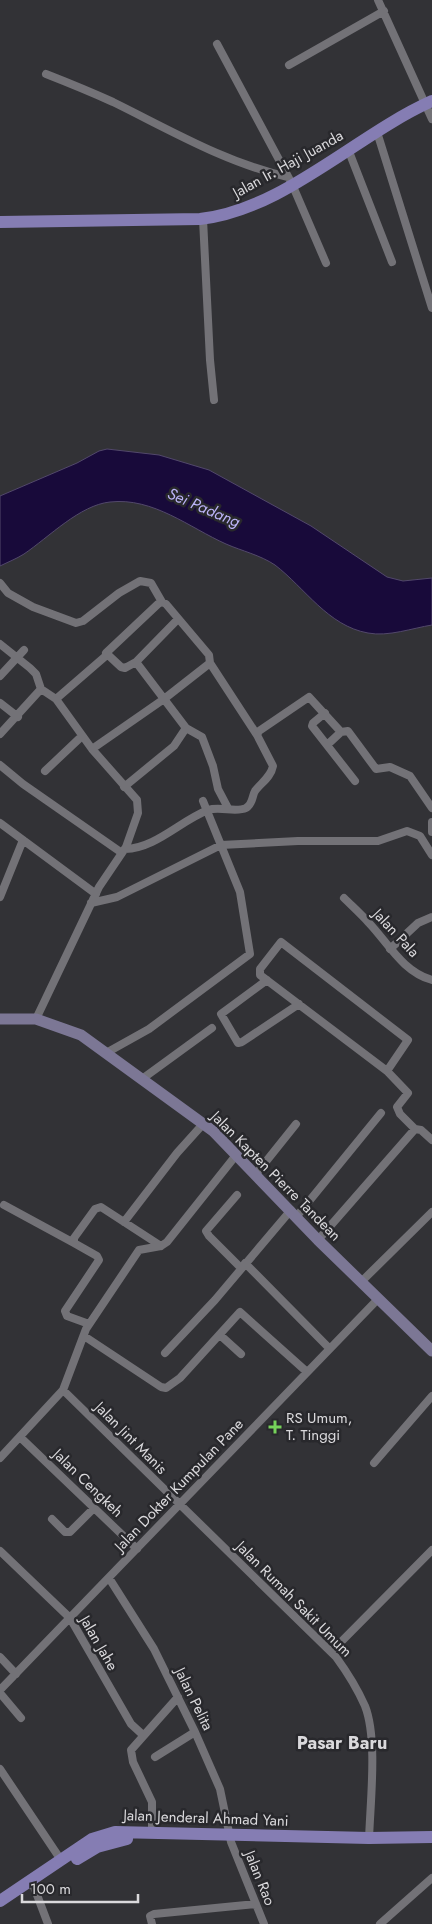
<svg xmlns="http://www.w3.org/2000/svg" width="432" height="1924" font-family="Jost,sans-serif">
<style>
.water{fill:#180a3a;stroke:#52486b}
.lines{fill:none;stroke-linecap:round;stroke-linejoin:round}
.minor{stroke:#737277;stroke-width:8}
.secondary{stroke:#7c7795;stroke-width:11}
.primary{stroke:#857db3;stroke-width:12}
.poi-dot{fill:#76d25a;stroke:#28282c;stroke-width:2}
.labels{text-anchor:middle;stroke-width:5;stroke-linejoin:round;paint-order:stroke}
.street-label{font-size:15px;fill:#dad9dc;stroke:#28282c}
.poi-label{font-size:15px;fill:#dad9dc;stroke:#28282c;text-anchor:start}
.water-label{font-size:16px;font-style:italic;fill:#bcb4f7;stroke:#28282c}
.quarter-label{font-size:18px;font-weight:bold;fill:#dad9dc;stroke:#28282c}
</style>
<rect width="100%" height="100%" fill="#323236"/>
<path class="water" d="M107,449L159,455L209,470L311,526L387,577L403,581L432,578V625C413,628 388,637 368,633C328,626 305,588 275,565C260,555 242,551 226,544C190,528 153,497 110,502C80,505 49,537 24,554C16,559 8,562 0,566V496L77,463L99,451Z"/>
<g class="lines">
<path class="minor" d="M378,0L432,119
M217,44L292,184L326,263
M289,65L384,11
M46,74C69,83 91,92 113,102C170,130 226,163 288,177
M377,132L432,308
M348,149L392,262
M203,219L210,360L214,400
M0,583L8,593L33,607L76,623L83,621L119,593L140,581L151,583L162,602
M178,619L136,662L125,668L121,667L106,653L158,604L162,602L166,604L209,655L210,663L257,735
M0,644L30,668L36,674L41,689L56,699L92,749L137,800L138,813L126,847L99,887L36,1019
M136,662L186,728L202,737L213,766L218,789L228,808
M0,676L24,650
M56,699L108,654
M0,703L18,717
M325,713L313,723L312,726L355,781
M0,734L41,689
M327,745L341,732
M92,749L164,699L210,663
M0,765L23,784L122,853
M45,771L82,736
M124,787L174,746L186,728
M432,822V832
M0,823L96,894
M125,849C156,848 180,821 208,810C220,806 236,813 246,808C253,804 252,796 255,791C261,783 271,777 273,766L257,735L259,731L309,697L341,732L348,731L376,769L390,767L410,776L432,808
M0,897L23,840
M344,898C352,906 361,914 369,923C388,943 403,972 432,980
M91,903L117,897L221,845L298,841H378L407,831L420,836L432,855
M390,949L418,923L432,917
M267,980L221,1014L238,1043L242,1042L299,1004
M106,1053L149,1029L250,954L240,892L203,801
M387,1071L408,1040L281,942L260,969V975L387,1071L408,1093L397,1107L400,1114L415,1129L421,1130L432,1140
M142,1079L212,1028
M256,1174L296,1124
M237,1195L206,1231L209,1236L241,1268
M4,1205L74,1243
M297,1216L381,1113
M124,1222L177,1153L204,1123
M318,1240L415,1129
M245,1263L329,1348
M361,1282L432,1212
M89,1324L67,1316L65,1311L99,1260L97,1256L74,1243V1238L95,1209L101,1207L161,1246
M220,1335L241,1354
M84,1336L161,1387L166,1388L180,1378L240,1312L307,1372
M165,1353L215,1300L291,1210
M63,1390L336,1657C347,1672 357,1688 365,1706C378,1739 370,1804 369,1840
M20,1437L137,1549
M0,1458L63,1390L86,1329L139,1250L161,1246L167,1242L237,1154
M374,1463L432,1396
M52,1519L65,1532H70L94,1508
M0,1551L70,1618L131,1724L143,1735
M109,1578L154,1649L195,1732L220,1789L231,1842L264,1924
M331,1652L432,1550
M0,1657L16,1674
M0,1690L378,1299
M0,1693L21,1718
M155,1757L195,1732
M0,1769L61,1860
M152,1831V1802L133,1762L131,1750L178,1697
M34,1887L48,1924
M152,1924L150,1916L154,1914L256,1904
M380,1924L432,1878"/>
<path class="secondary" d="M0,1019H36L81,1035L213,1131L318,1240L432,1351"/>
<path class="primary" d="M0,222L200,219C283,210 356,135 432,101
M77,1859L97,1847L127,1839
M0,1901L92,1839L115,1832L369,1838L432,1837"/>
</g>
<path class="poi-dot" d="M272.5 1419.5h5v5h5v5h-5v5h-5v-5h-5v-5h5z"/>
<g class="labels">
<g class="street-label">
<text transform="translate(288 164) rotate(-29)" y="5">Jalan Ir. Haji Juanda</text>
<text transform="translate(396 933) rotate(47)" y="5">Jalan Pala</text>
<text transform="translate(276 1176) rotate(45)" y="5">Jalan Kapten Pierre Tandean</text>
<text transform="translate(131 1438) rotate(45)" y="5">Jalan Jint Manis</text>
<text transform="translate(88 1483) rotate(44)" y="5">Jalan Cengkeh</text>
<text transform="translate(179 1485) rotate(-46)" y="5">Jalan Dokter Kumpulan Pane</text>
<text transform="translate(294 1599) rotate(45)" y="5">Jalan Rumah Sakit Umum</text>
<text transform="translate(99 1643) rotate(60)" y="5">Jalan Jahe</text>
<text transform="translate(194 1699) rotate(64)" y="5">Jalan Pelita</text>
<text transform="translate(206 1818) rotate(2)" y="5">Jalan Jenderal Ahmad Yani</text>
<text transform="translate(260 1878) rotate(68)" y="5">Jalan Rao</text>
</g>
<g class="poi-label">
<text x="286" y="1423">RS Umum,<tspan x="286" dy="17">T. Tinggi</tspan></text>
</g>
<g class="water-label">
<text transform="translate(204 507) rotate(23)" y="6">Sei Padang</text>
</g>
<g class="quarter-label">
<text x="342" y="1749">Pasar Baru</text>
</g>
</g>
<path d="M22 1894v8h116v-8" fill="none" stroke="#dad9dc" stroke-width="2.5"/>
<text x="30" y="1894" font-size="15" fill="#dad9dc" stroke="#28282c" stroke-width="4" paint-order="stroke">100 m</text>
</svg>
